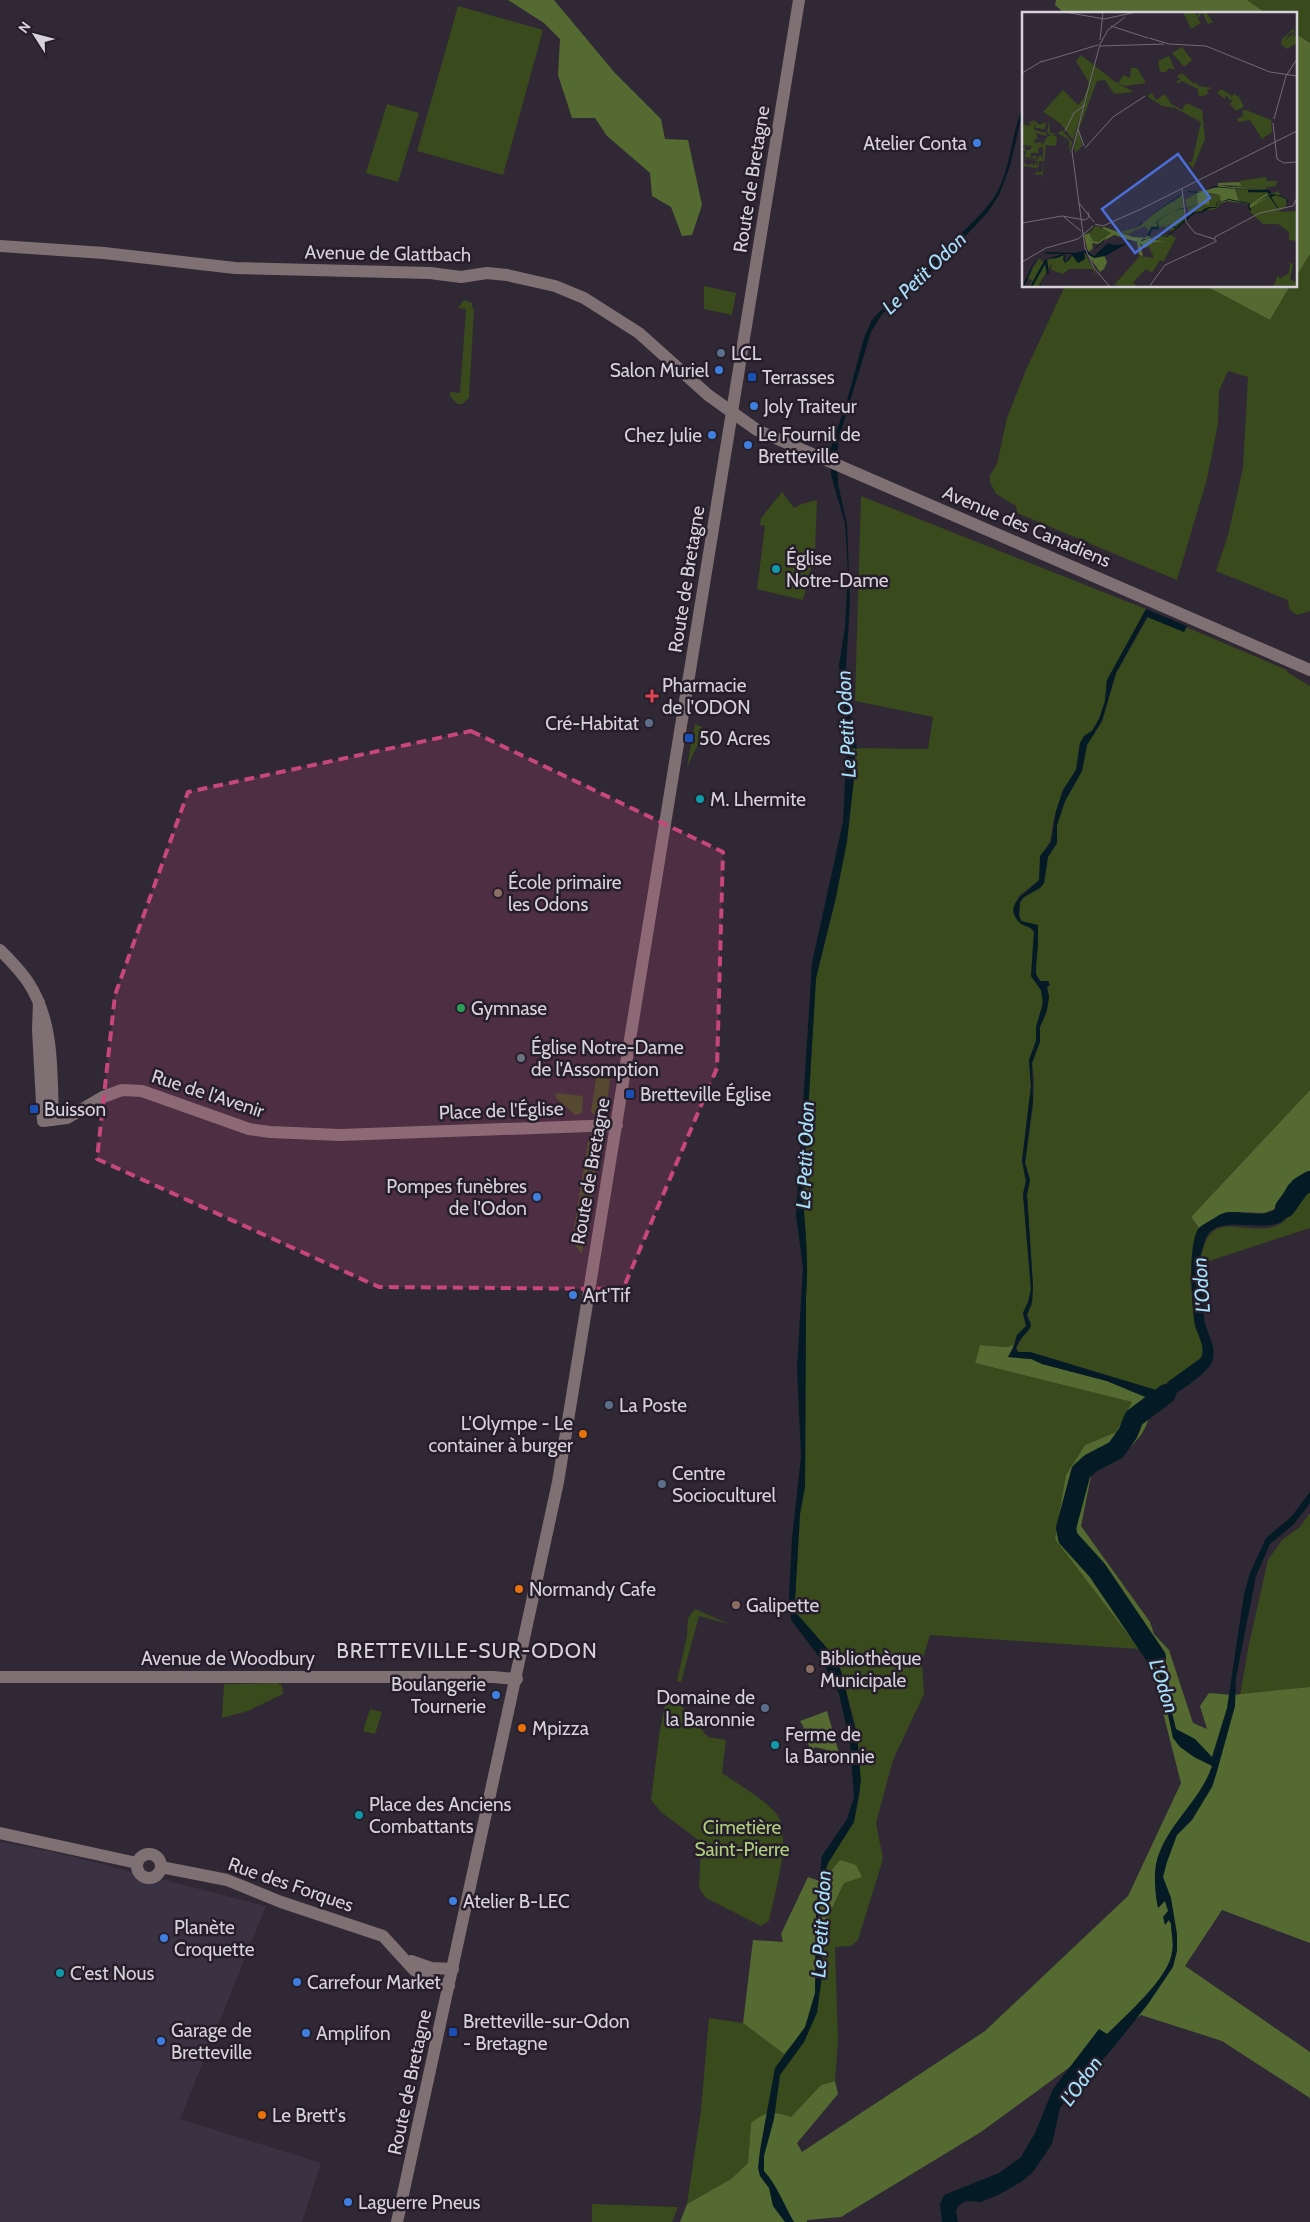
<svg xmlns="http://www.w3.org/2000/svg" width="1310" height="2222" font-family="Cabin,sans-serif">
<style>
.industrial{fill:#3a3242}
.green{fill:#394a1c}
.forest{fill:#546a30}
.water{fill:#041b25}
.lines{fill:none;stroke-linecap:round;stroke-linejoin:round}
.river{stroke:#041b25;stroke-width:20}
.secondary{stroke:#7f7173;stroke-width:12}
.marked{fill:#c7467b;fill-opacity:0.2;stroke:#c7467b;stroke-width:4;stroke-dasharray:10 6;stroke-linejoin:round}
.shop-dot{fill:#3f7fe0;stroke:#261e2a;stroke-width:2}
.service-dot{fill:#5c6f8a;stroke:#261e2a;stroke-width:2}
.transit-dot{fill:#1a4fb4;stroke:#261e2a;stroke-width:2}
.culture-dot{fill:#0f9aa8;stroke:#261e2a;stroke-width:2}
.health-dot{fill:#e0444e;stroke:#261e2a;stroke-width:2}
.education-dot{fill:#8d6e63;stroke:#261e2a;stroke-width:2}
.leisure-dot{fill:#2e9e5b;stroke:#261e2a;stroke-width:2}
.worship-dot{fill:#6b7280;stroke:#261e2a;stroke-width:2}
.food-dot{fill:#e8710a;stroke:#261e2a;stroke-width:2}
.labels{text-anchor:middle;stroke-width:5;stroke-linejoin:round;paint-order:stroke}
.poi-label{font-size:19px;fill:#d6d1da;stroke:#261e2a;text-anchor:start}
.street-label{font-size:19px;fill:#d6d1da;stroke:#261e2a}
.park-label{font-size:19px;fill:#aecf7a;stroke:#261e2a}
.water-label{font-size:20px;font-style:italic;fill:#a6e1fc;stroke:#261e2a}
.quarter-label{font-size:21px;letter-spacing:1px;fill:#d6d1da;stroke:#261e2a}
.inset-river{fill:none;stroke:#041b25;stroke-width:2.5}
.inset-road{fill:none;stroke:#726c76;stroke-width:1}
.view{fill:#4b6fd8;fill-opacity:0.15;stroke:#4b6fd8;stroke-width:2.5}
.inset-edge{fill:none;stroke:#d6d1da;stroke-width:2.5}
</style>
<rect width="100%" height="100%" fill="#302834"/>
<path class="industrial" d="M0,1842L50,1851L266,1906L180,2119L321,2163L302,2222H0Z"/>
<path class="green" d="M1247,0H1310V43L1296,34V14H1267Z
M458,6L543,30L503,175L417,151Z
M387,104L419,113L398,182L366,173Z
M1310,254V611L1297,615L1289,609L1288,600L1216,571L1228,535L1243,468L1248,377L1228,371L1219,391L1218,424L1207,479L1177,580L1017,513L1016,506L996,494L990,482V475L997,464L1007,418L1025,372L1065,286H1206L1270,320L1290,286H1296V277Z
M704,286L736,293L732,315L704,309Z
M464,300L472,303V308L474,309L469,398L462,404H457L450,396V392L460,393L466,309L458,308Z
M782,492L794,508L802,504L817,500L815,553L803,600L757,589L765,526L760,525L761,518Z
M861,496L1146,609L1107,680L1105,701L1099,719L1092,731L1080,743L1076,770L1063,790L1054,818L1050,842L1040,858L1041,873L1039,880L1019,896L1014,911L1023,925L1032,928L1034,932L1031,976L1041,990L1043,1003L1036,1027V1041L1029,1060L1031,1086L1022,1161L1026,1181L1023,1194L1031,1289L1028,1302L1023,1313L1026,1326L1017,1335L1014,1345L1007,1347L980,1345L975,1363L1132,1402L1116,1432L1085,1445L1067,1474L1055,1538L1139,1649L930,1635L922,1661L924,1694L893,1760L876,1823L883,1859L858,1940L851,1946L835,1947L838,2041L835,2081L821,2085L791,2117L779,2113L751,2123L748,2163L731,2179L687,2204L701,2110L709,2018L743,2023L784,2054L816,1965L827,1919L844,1883L822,1882L828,1863L854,1822L860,1792V1758L855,1724L841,1671L833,1655L797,1614L795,1600L800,1514L805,1487L806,1296C809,1262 805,1230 803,1196L816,978L836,897L847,841L854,778L852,748L928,749L933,717L855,701Z
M1148,617L1184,632L1186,627L1287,670V672L1310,686V1090L1191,1217L1199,1228C1187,1250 1191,1299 1195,1324C1197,1334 1207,1347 1201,1357C1195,1368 1170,1380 1159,1391L1030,1352H1018L1016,1348L1031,1323L1027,1315L1032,1304L1033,1286L1027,1195L1030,1180L1025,1163L1033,1106L1034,1079L1032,1063L1039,1042L1040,1027L1046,1014L1049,997L1047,987L1038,978L1036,974L1038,927L1021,921L1019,915L1020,902L1024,897L1040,888L1044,883L1048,857L1057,843V825L1065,801L1082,771L1087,745L1102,721L1116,673Z
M695,724L702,727L703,734L687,767Z
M601,1069L610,1070L611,1072L606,1112C602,1116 594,1116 591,1112L597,1072Z
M558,1093L583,1096L582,1113L575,1115L556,1098L555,1094Z
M589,1135H599L601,1138L582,1254L572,1241Z
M1310,1183V1228L1200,1264C1208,1202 1243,1239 1278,1225C1297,1217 1288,1196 1310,1183Z
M1310,1513V1687L1240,1695L1249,1644L1268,1560L1282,1540L1300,1527Z
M695,1609L729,1624L699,1616L681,1682L677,1681L687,1636L688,1618Z
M277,1683L282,1685L283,1694L248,1711L222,1718L224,1684Z
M677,1701L708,1737L726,1740L722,1773C739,1785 761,1797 775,1812C794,1834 774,1894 769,1921L761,1926L706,1898L699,1888L701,1842L661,1812L651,1800L659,1736L665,1704Z
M370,1709L382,1712L375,1734L363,1731Z
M592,2204L678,2207L672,2222H592Z"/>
<path class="forest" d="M508,0H554L615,73L661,119L665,139L688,140L702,205L692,235L682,236L671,207L652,196L650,173L607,136L595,118H572L558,75L560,39L544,23Z
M1056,0H1247L1267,14H1065L1055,5Z
M1296,34L1310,43V254L1296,277Z
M1206,286H1290L1270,320Z
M1310,1090V1171L1288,1185L1281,1203L1273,1210L1264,1213L1229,1212L1218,1216L1199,1228L1191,1217Z
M980,1345L1007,1347L1014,1345L1008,1357L1032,1359L1042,1364L1107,1381L1151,1399C1152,1439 1123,1454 1092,1471L1081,1526L1150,1622L1154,1634L1169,1650L1193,1723L1207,1729L1200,1706L1209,1693L1232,1695L1310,1687V1943L1222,1910L1185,1966L1310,2052V2098L1222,2041L1141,2015L981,2132L841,2217L807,2220V2222H680L687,2204L731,2179L748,2163L751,2123C765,2111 774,2111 791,2117L821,2085L835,2081L838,2094L797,2143L802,2152L985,2031L1128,1896L1181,1783L1149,1658L1139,1649L1055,1539L1066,1475L1085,1445L1116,1432L1132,1402L975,1363Z
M827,1711L839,1753L815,1747L811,1753L803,1726L800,1721Z
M840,1860L856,1865L862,1877L844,1883L827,1919L822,1943H815C816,1971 819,2002 805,2027C800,2037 791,2045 784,2054L743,2023L753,1940L783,1942L781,1934L808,1877L822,1882Z"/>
<path class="water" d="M1024,105L1010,166L999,195L988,212L922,282L882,314L871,332L839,438L837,454L838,484L847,524L850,601L845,686L849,709L854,724L857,749L852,748L855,759L854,778L847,841L836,897L816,978L803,1196C805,1230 809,1262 806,1296L805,1487L800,1514L795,1600L797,1614L833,1655L841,1671L857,1737L861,1781L854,1822L828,1863L822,1882L818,1922L822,1943V1976L817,2013L804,2042L780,2075L774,2119L764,2156V2171C777,2185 784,2205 794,2222H785L773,2206L769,2188L760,2176L758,2168L760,2150L775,2068L805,2027L815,1993L816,1912L822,1856L847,1819L854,1797L850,1743L839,1694L823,1662L791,1620L789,1597L792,1538L801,1457L797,1367L803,1268L796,1215L812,963L843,822L845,782L847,731L839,665L845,627L848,572L845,523L831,475L830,450L846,404L864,338L872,320L878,313L911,288L922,276L925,278L928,274L925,272L932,263C951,241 976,222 993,199C1012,171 1010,134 1024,105Z
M1146,609L1187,626L1184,632L1147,617L1116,673L1102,721L1087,745L1082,771L1065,801L1057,825V843L1048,857L1044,883L1040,888L1024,897L1020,902L1019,915L1021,921L1038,925V946L1036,964V974L1040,981H1048L1050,985L1047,987L1049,997L1047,1010L1040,1027V1042L1032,1063L1033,1100L1025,1163L1030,1180L1027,1195L1033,1286L1032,1302L1027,1315L1031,1326C1027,1335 1018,1338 1016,1349L1018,1352H1030L1159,1391L1169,1381L1201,1358C1206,1346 1198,1337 1195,1325C1192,1309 1187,1238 1200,1227C1205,1223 1214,1219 1219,1215C1235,1207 1256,1219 1272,1211C1284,1205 1281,1195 1288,1186C1292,1180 1303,1174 1310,1171V1180C1289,1189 1298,1211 1281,1222C1260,1234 1211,1210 1204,1244C1201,1253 1198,1263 1200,1273C1201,1277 1203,1280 1203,1284C1204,1296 1202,1307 1204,1318C1206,1333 1218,1347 1212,1362C1205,1376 1179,1391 1166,1400C1160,1404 1154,1406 1150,1411L1144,1409L1137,1415L1134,1433L1121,1448L1109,1455L1093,1457L1076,1497L1071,1529L1075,1537L1094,1556L1134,1612L1152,1644L1164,1655L1169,1677V1700L1176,1729L1195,1739L1212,1757L1227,1708L1244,1594L1250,1573L1266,1538L1291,1517L1310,1492V1503L1305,1510L1293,1525L1270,1544L1256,1576L1236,1678L1235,1706L1216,1775L1212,1787L1192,1820L1177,1835L1167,1862L1163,1877L1171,1898L1177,1934V1951L1173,1967L1148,2004L1113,2048L1060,2108L1052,2144L1033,2172L1021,2182L998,2195L981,2202L966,2201L958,2206L956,2212L958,2222H942L940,2204L944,2195L999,2173L1021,2157L1035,2133L1053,2089L1099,2029L1107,2034C1125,2016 1169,1978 1172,1952C1174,1943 1171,1933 1171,1924L1169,1920L1165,1925L1163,1917L1168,1911L1165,1901L1158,1908L1157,1903C1155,1891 1154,1876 1156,1864C1164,1827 1200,1802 1212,1766L1194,1757L1180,1747L1173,1738L1160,1678L1152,1652L1088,1556L1072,1541L1066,1531V1523L1076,1476L1084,1459L1092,1453L1116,1444L1126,1433L1136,1411L1150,1402V1399L1107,1381L1042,1364L1031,1359L1008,1357L1013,1349L1017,1335L1026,1326L1023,1313L1028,1302L1031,1289L1023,1194L1026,1181L1022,1161L1031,1086L1029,1060L1036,1041V1027L1043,1003L1041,990L1031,976L1034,932C1030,925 1023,927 1018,921C1002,902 1031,891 1039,880L1040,856L1051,842L1056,811L1063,790L1076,770L1080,743L1084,736L1092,731L1099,719L1105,701L1107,680Z"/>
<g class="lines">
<path class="river" d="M1285,1208L1300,1187L1310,1181
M1156,1657L1097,1570L1068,1538L1066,1528L1081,1472L1091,1463L1116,1450L1128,1433L1134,1418L1166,1394"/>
<path class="secondary" d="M0,246L104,253L235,268L430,273L461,277L487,273L507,275L555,286L584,298L639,333L708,395L757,430L1310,670
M0,950C10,960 20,970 28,982C55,1023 51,1074 53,1120
M39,1002L38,1030L43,1121L67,1118L103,1097L122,1090L142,1091L249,1129L270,1132L340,1135L617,1125
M0,1677H493L517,1679
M0,1833L137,1863
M137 1866a12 12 0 1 1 24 0a12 12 0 1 1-24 0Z
M161,1867L227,1880L281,1902L383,1936L414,1970L432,1981L449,1986
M411,1961L431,1968L453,1969
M397,2222L558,1482L799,0"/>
</g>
<path class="marked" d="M471,731L723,852L717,1068L623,1289L379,1287L97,1159L115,995L188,792Z"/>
<g class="shop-dot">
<circle cx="977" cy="143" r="5"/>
<circle cx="719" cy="370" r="5"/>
<circle cx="754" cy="406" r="5"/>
<circle cx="712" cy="435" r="5"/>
<circle cx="748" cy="445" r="5"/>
<circle cx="537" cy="1197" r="5"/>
<circle cx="573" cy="1295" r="5"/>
<circle cx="496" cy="1695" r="5"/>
<circle cx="453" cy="1901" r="5"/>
<circle cx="164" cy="1938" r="5"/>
<circle cx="297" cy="1982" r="5"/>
<circle cx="306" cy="2033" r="5"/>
<circle cx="161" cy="2041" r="5"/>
<circle cx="348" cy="2202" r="5"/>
</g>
<g class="service-dot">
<circle cx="721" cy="353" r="5"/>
<circle cx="649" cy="723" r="5"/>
<circle cx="609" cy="1405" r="5"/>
<circle cx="662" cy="1484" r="5"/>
<circle cx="765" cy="1708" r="5"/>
</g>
<g class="transit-dot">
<rect x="747" y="372" width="10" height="10" rx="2.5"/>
<rect x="684" y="733" width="10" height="10" rx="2.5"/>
<rect x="625" y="1089" width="10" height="10" rx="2.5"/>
<rect x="29" y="1104" width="10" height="10" rx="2.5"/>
<rect x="448" y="2027" width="10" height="10" rx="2.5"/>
</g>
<g class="culture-dot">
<circle cx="776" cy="569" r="5"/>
<circle cx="700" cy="799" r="5"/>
<circle cx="775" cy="1745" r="5"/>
<circle cx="359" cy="1815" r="5"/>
<circle cx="60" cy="1973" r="5"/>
</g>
<path class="health-dot" d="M649.5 688.5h5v5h5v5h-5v5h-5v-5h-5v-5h5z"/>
<g class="education-dot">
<circle cx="498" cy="893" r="5"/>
<circle cx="736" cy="1605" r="5"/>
<circle cx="810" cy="1669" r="5"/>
</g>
<circle class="leisure-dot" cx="461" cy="1008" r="5"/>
<circle class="worship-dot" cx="521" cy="1058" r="5"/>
<g class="food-dot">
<circle cx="583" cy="1434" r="5"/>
<circle cx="519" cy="1589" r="5"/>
<circle cx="522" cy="1728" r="5"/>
<circle cx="262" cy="2115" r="5"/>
</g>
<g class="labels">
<g class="poi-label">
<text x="967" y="150" text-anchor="end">Atelier Conta</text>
<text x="731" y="360">LCL</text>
<text x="709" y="377" text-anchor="end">Salon Muriel</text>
<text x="762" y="384">Terrasses</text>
<text x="764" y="413">Joly Traiteur</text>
<text x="758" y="441">Le Fournil de<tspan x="758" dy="22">Bretteville</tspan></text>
<text x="702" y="442" text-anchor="end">Chez Julie</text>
<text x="786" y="565">Église<tspan x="786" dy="22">Notre-Dame</tspan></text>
<text x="662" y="692">Pharmacie<tspan x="662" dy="22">de l'ODON</tspan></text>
<text x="639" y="730" text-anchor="end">Cré-Habitat</text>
<text x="699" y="745">50 Acres</text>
<text x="710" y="806">M. Lhermite</text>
<text x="508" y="889">École primaire<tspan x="508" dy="22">les Odons</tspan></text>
<text x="471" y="1015">Gymnase</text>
<text x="531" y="1054">Église Notre-Dame<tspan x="531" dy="22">de l'Assomption</tspan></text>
<text x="640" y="1101">Bretteville Église</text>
<text x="44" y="1116">Buisson</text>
<text x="527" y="1193" text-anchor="end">Pompes funèbres<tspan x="527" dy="22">de l'Odon</tspan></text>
<text x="583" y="1302">Art'Tif</text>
<text x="619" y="1412">La Poste</text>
<text x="573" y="1430" text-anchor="end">L'Olympe - Le<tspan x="573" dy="22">container à burger</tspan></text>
<text x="672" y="1480">Centre<tspan x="672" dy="22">Socioculturel</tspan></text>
<text x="529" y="1596">Normandy Cafe</text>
<text x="746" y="1612">Galipette</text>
<text x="820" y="1665">Bibliothèque<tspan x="820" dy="22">Municipale</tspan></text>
<text x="486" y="1691" text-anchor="end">Boulangerie<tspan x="486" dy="22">Tournerie</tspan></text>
<text x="755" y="1704" text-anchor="end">Domaine de<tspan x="755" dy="22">la Baronnie</tspan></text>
<text x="532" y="1735">Mpizza</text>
<text x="785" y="1741">Ferme de<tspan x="785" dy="22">la Baronnie</tspan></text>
<text x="369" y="1811">Place des Anciens<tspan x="369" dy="22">Combattants</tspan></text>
<text x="463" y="1908">Atelier B-LEC</text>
<text x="174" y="1934">Planète<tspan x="174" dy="22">Croquette</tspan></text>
<text x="70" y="1980">C'est Nous</text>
<text x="307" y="1989">Carrefour Market</text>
<text x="463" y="2028">Bretteville-sur-Odon<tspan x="463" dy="22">- Bretagne</tspan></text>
<text x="171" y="2037">Garage de<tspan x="171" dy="22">Bretteville</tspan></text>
<text x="316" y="2040">Amplifon</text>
<text x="272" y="2122">Le Brett's</text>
<text x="358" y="2209">Laguerre Pneus</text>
</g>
<g class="street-label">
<text transform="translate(751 179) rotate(-81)" y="7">Route de Bretagne</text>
<text transform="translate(388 253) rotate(1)" y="7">Avenue de Glattbach</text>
<text transform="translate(1027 526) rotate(23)" y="7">Avenue des Canadiens</text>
<text transform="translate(686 579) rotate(-81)" y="7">Route de Bretagne</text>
<text transform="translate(208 1093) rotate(18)" y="7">Rue de l'Avenir</text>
<text transform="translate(501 1110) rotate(-2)" y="7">Place de l'Église</text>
<text transform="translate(590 1171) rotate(-80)" y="7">Route de Bretagne</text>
<text x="228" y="1665">Avenue de Woodbury</text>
<text transform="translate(291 1884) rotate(19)" y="7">Rue des Forques</text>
<text transform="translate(409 2082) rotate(-78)" y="7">Route de Bretagne</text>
</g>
<g class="park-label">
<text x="742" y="1834">Cimetière<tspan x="742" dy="22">Saint-Pierre</tspan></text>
</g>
<g class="water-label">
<text transform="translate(924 273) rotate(-44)" y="7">Le Petit Odon</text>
<text transform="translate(846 724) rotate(-93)" y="7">Le Petit Odon</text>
<text transform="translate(805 1155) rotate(-88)" y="7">Le Petit Odon</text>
<text transform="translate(1201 1285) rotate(-94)" y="7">L'Odon</text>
<text transform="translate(1164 1686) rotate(72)" y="7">L'Odon</text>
<text transform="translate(821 1924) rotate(-87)" y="7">Le Petit Odon</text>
<text transform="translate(1081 2081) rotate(-54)" y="7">L'Odon</text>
</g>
<g class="quarter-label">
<text x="467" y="1658">BRETTEVILLE-SUR-ODON</text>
</g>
</g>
<g transform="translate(1022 12)">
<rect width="275" height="275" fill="#302834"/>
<path d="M161,0H173L176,5V0H184L191,10L186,12L180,0L176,7L179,11L169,17ZM271,17L273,20L268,21L263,28L275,19L271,24H275V31L265,37L259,32L260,27ZM160,35L170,48L162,55L150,41ZM59,43L92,69L112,80L92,82L83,68L75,69L57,117L60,134L53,141L52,130L57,133L52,129L73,58L51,128L38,111L21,100L41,78L56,93L61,88L67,71L54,49ZM147,44L153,58L147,56L144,60H138L136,49ZM109,56H115L124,71L103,74L96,71L102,63L108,66ZM160,61L172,72L173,70L177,74L191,76L185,78L186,82L177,85L176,77L160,69L156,72L154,69L159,68L155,64ZM199,77L209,83L208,86L212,82L217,85L222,95L214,99L208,92L211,87L208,88L204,83L203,87L195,81ZM130,81L134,88L143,82L149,92L160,98L164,91L180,98L183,127L171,156L166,150H170L179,110L153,96L140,94L125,84ZM224,98L249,108L250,120L240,127L228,108L216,110L215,107L221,104L216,100L222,104L220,99ZM10,107L18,113L24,110L23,117L14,116L13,112L12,118L24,121V124L14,121L16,128L13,126L12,131L19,130L20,134L25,125L29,123L25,121L27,108L28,121L35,122L40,118L50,130L48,144L47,128L37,122L30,123L35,125L34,134L24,133L20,169V162L13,163L14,160H20L22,149H17L16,156L0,154V149L2,153L3,150L5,154L11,151V154L14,151V155L16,149L0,147V143L3,147L15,148L18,143L21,146V135L16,136L17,141H9L8,146L14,143L15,147L3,145L4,139L0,138L3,134V138H8L10,134L0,133V112L8,114L9,112L7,111V109L11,111ZM244,165L245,169H256L254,174L243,176L247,182L257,179L258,184L265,187L264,194L257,200L275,199V229L267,228V220L256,212H241L228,200L227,192L217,189L214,176L251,174H220L217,169ZM175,181V186L186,192V182L199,183V191L194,197L173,200L167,206L166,197L173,193L165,196L163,188ZM160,183L163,208L151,220L142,214L137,216L134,209L136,215L129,216L128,221L123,214L106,222L98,220L115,216L142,194L151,189L154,191L153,188ZM73,214L80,215L74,219L80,216L89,221L77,230L71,229L67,222ZM134,223H149L154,226L141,250L138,248L130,261L124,257L111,270L115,275L92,273L118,244L132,246L126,233L143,229L129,226ZM62,240L77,266L70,257H47L41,262L29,258L30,251L16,275H7L10,268L5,266L17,246L23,252L26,247L42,243L43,251L50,243L56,251L63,247ZM264,250L275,253L271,252L268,267L275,271V275H251L256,263L258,267L267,261L268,252Z" fill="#394a1c"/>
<path d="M217,170L220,174L197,173L208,175L249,174L213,176L217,189L221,191H230L244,182L248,184L228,196L227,192L206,189L199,191L198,183L187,181V192L176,193L175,180L196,175V171ZM134,208L136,215L131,216L127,224L131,228L144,229L131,231L123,236L118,231L121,244L117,243L115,230L92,223L76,232L70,231L71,237L67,239L72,244L79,239L75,244L82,243L85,250L82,257L78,260L67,245L62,223L67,221L71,229L77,230L89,221L80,216L74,219L82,215L111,225L124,226L129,216L136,215Z" fill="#546a30"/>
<path d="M192,174L226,178L192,175L190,176L180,180L173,181L166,180L161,181L156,186L153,187L151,189L121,208L120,212L116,215L98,225L84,226L81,230L77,233L74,236L65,238L72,244L86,231L93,233L102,232L104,228L118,230L121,227H125L130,216L136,215L134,210L150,199L160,196H163L150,199L135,210L137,215L144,213L153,216L172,200H179L182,197L187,195H194V191L207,187L231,192L247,183L250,182L256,183L265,187L266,194L264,187L254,183L249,185L257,197H256L247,184L231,192H228V194L226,195L229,196V200L226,195L227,192L207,188L195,191L194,196H188L180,201H173L145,225L134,223L118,230L104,229L103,233L83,244L72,246L62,240L63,247L56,251L50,243L48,247L43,251L41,247L42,243L35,246L25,247L27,261L23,264L18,273L16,275L23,264L25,262L23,252L16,264L9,275L24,247L41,242L43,243V250L50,242H25L22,240L11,253L8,262L2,275H0L11,252L22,240L53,241L73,236L84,226L98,225L116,215L121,208L161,181L167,179L180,180ZM144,213L155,215L145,224L135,223L126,226L130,216Z" fill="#041b25" fill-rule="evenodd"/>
<path class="inset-river" d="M226,179H247L248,182M126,224L130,216H137M9,275L24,248"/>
<path class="inset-road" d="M43,0L82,7L115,0M89,14L126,26M127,26L147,32L184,34L248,60L275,64M78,28L81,0M78,34L142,32M19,50L76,33M0,61L20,49M252,107L264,64L275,47M251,111L255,147L262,151L275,150M56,117L62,134M43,119L52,101L63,93M63,136L91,105L123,84M160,177L164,210L173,221L192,227M57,191L72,210M42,205L59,219M0,211L40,204L63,208L67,205L66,200M73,212L81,214L119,197L275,119M193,229V225L238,201L271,194L275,186M0,250L24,236L56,227L71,214M88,275L72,256L63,236L50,139L78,32L86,18L103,5M127,275L143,253L195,229"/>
<path class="view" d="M156,142L188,186L113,241L80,197Z"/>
<rect width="275" height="275" class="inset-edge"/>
</g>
<g transform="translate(35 35) rotate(306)" stroke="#261e2a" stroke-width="4" paint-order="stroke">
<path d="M0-4L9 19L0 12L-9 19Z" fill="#d6d1da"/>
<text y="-8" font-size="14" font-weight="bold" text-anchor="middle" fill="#d6d1da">N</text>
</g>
</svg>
